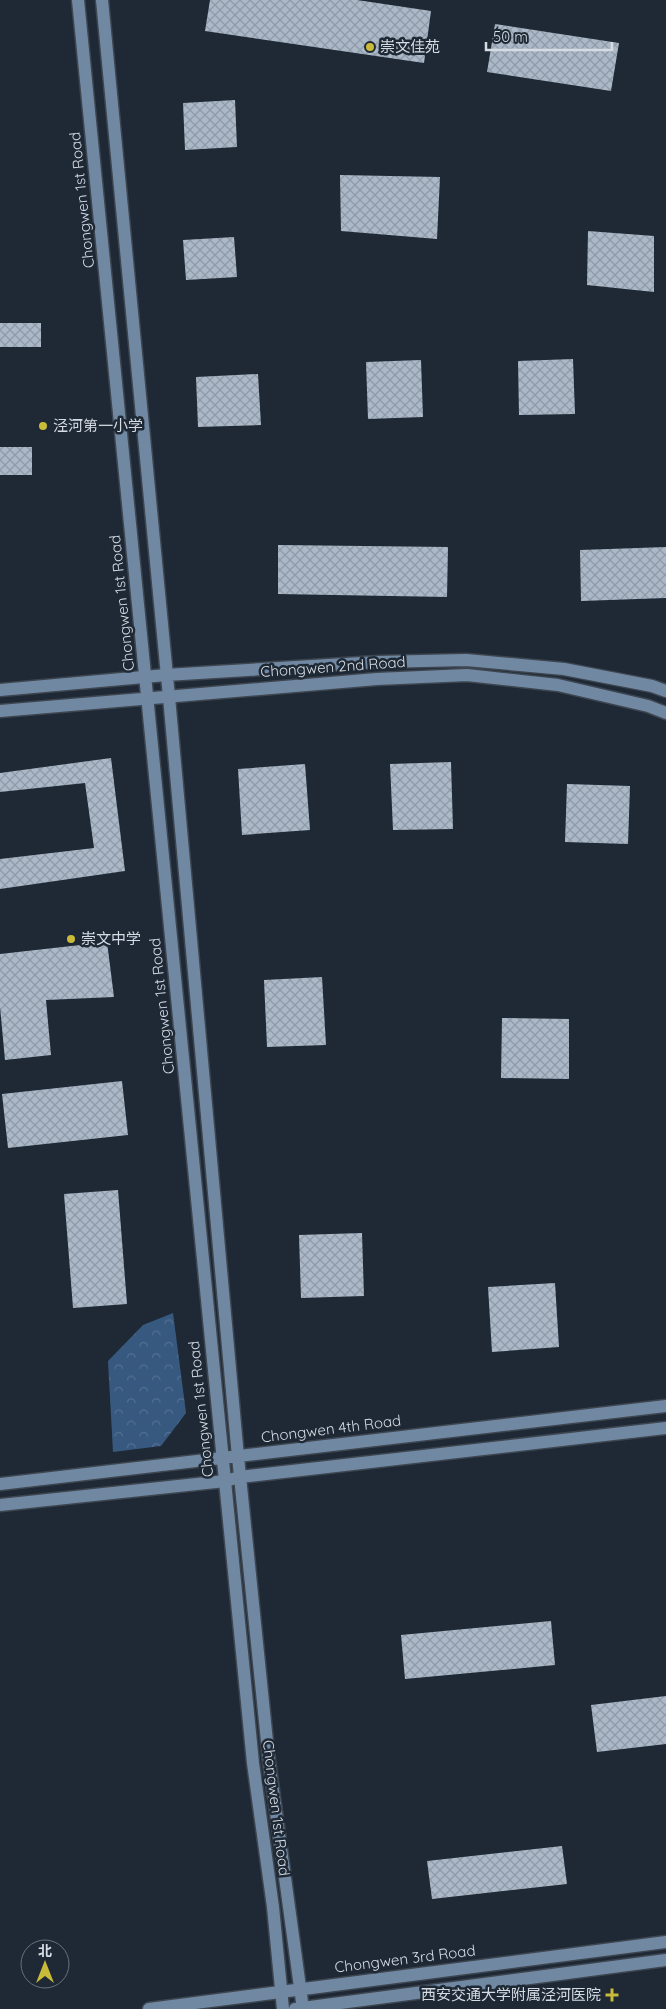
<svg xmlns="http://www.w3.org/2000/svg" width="666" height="2009" font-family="Quicksand,'Noto Sans SC',sans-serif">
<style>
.forest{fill:url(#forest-crowns)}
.building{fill:url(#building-cross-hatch)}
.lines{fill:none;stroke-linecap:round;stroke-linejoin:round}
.secondary-casing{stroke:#3d4650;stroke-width:15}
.secondary{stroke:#7188a3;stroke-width:12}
.poi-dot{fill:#caba3a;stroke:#1e2935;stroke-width:2}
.labels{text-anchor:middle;stroke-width:5;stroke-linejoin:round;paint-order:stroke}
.poi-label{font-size:15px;fill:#d5dce4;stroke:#1e2935;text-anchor:start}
.street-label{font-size:15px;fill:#d5dce4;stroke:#1e2935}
</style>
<defs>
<pattern id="forest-crowns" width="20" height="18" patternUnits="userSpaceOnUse" patternTransform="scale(1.25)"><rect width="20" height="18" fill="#37597f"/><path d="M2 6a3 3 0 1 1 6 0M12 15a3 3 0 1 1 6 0" fill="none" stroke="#537091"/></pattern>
<pattern id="building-cross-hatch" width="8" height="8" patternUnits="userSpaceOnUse" patternTransform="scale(1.25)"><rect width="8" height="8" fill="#abb8c8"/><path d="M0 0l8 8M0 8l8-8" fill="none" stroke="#909aa7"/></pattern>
</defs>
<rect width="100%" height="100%" fill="#1e2935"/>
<path class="forest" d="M173,1313L186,1413L161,1446L113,1452L108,1361L143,1325Z"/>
<path class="building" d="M210,0H357L431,11L424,63L205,31Z
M495,24L619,43L611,91L487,72Z
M235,100L237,147L185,150L183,103Z
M340,175L440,177L437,239L341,231Z
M588,231L654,236V292L587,285Z
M234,237L237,277L186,280L183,240Z
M0,323H41V347H0Z
M573,359L575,414L519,415L518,361Z
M421,360L423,417L368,419L366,362Z
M258,374L261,425L198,427L196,377Z
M0,447H32V475H0Z
M278,545L448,547L447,597L278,594Z
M666,547V598L581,601L580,550Z
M111,758L125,871L0,889V859L94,848L85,783L0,792V773Z
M451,762L453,829L393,830L390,764Z
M305,764L310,830L242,835L238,769Z
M567,784L630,786L628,844L565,842Z
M107,942L114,997L46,1000L51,1055L5,1060L0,1007V954Z
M322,977L326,1045L267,1047L264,980Z
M502,1018L569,1019V1079L501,1078Z
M122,1081L128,1135L8,1148L2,1094Z
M118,1190L127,1304L73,1308L64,1194Z
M362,1233L364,1296L301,1298L299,1235Z
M555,1283L559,1347L492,1352L488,1287Z
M551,1621L555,1665L405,1679L401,1635Z
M666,1696V1744L597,1752L591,1705Z
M562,1846L567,1884L432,1899L427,1861Z"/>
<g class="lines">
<defs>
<path id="secondary" d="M78,0L253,1763L273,1907L283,2009
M102,0L169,697L238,1457L269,1761L303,2009
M0,690L166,675L378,662L466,660L564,669L652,686L666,691
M0,711L377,679L467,675L558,685L648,706L666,713
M0,1484L666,1406
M0,1505L225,1481L240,1477L666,1428
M149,2009L666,1942
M295,2009L666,1960"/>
</defs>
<use href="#secondary" class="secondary-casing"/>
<use href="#secondary" class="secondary"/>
</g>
<g class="poi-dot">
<circle cx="370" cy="47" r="5"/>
<circle cx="43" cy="426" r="5"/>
<circle cx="71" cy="939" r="5"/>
<path d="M609.5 1987.5h5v5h5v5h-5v5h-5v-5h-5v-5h5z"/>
</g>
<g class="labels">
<g class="poi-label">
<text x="380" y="52">崇文佳苑</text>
<text x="53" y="431">泾河第一小学</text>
<text x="81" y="944">崇文中学</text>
<text x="601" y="2000" text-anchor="end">西安交通大学附属泾河医院</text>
</g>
<g class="street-label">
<text transform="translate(82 200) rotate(-96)" y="5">Chongwen 1st Road</text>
<text transform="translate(122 603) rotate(-96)" y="5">Chongwen 1st Road</text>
<text transform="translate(333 667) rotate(-4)" y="5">Chongwen 2nd Road</text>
<text transform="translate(162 1006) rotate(-96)" y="5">Chongwen 1st Road</text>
<text transform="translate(201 1409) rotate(-96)" y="5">Chongwen 1st Road</text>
<text transform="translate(331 1429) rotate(-7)" y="5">Chongwen 4th Road</text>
<text transform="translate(276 1808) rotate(83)" y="5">Chongwen 1st Road</text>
<text transform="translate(405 1959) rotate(-7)" y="5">Chongwen 3rd Road</text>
</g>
</g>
<g transform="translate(45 1964)"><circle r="24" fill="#1e2935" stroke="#67717b"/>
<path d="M0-4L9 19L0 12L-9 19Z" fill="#caba3a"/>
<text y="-8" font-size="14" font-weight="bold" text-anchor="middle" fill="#d5dce4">北</text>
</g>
<path d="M486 42v8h126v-8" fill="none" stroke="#d5dce4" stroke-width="2.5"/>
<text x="493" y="42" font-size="15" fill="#d5dce4" stroke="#1e2935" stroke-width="4" paint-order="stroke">50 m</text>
</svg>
